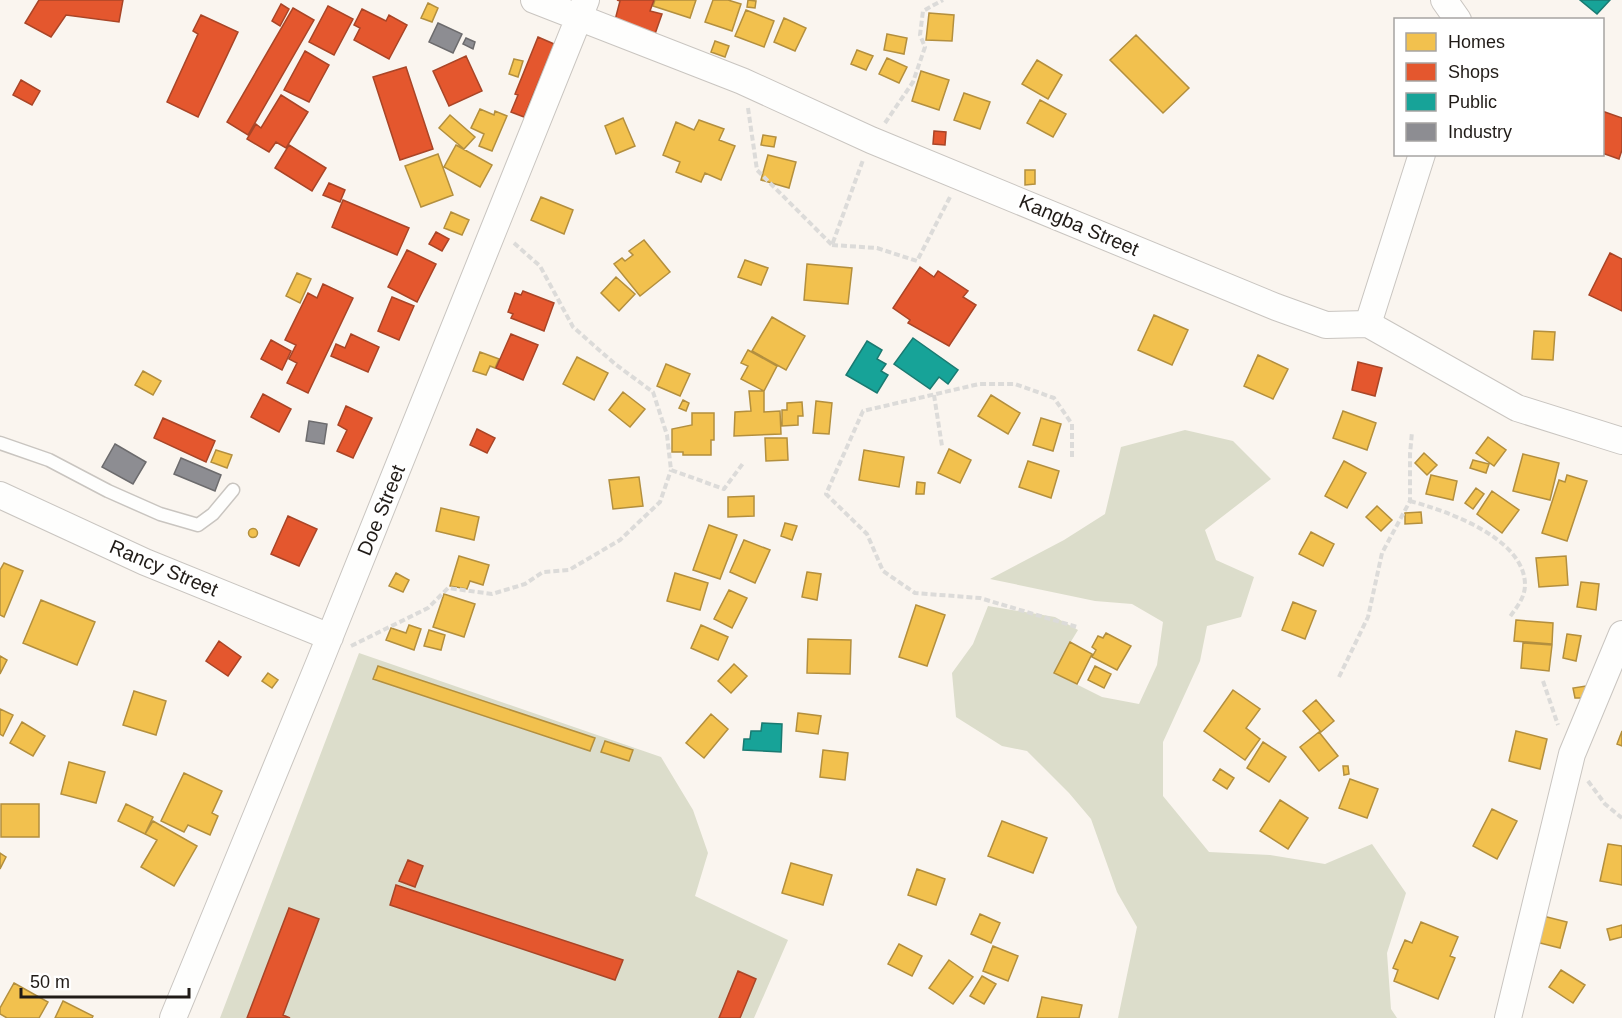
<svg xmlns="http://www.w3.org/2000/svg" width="1622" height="1018" font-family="Helvetica,sans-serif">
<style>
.green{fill:#dcddcb}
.homes{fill:#f2c14e;stroke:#b38f3e;stroke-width:1.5}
.shops{fill:#e4572e;stroke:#a94527;stroke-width:1.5}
.public{fill:#17a398;stroke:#1a7a71;stroke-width:1.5}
.industry{fill:#8d8d92;stroke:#6c6b6d;stroke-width:1.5}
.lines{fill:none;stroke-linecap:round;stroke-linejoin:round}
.service-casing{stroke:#c9c5c0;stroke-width:15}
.minor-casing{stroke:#c9c5c0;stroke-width:28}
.path{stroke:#dcdbd9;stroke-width:4;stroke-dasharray:6 3;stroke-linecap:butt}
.service{stroke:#fefefd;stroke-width:12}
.minor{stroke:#fefefd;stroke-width:26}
.labels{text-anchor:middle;stroke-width:6;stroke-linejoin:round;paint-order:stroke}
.street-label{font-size:20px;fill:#201b17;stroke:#fff}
</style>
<rect width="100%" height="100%" fill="#faf5ef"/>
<path class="green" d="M1185,430L1233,441L1271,479L1205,530L1216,560L1254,577L1241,617L1207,626L1200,661L1163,742V796L1209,852L1270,855L1325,864L1372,844L1406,893L1387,953L1391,1009L1397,1018H1118L1137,927L1117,892L1091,819L1069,793L1027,751L1002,746L956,717L952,673L973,644L988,606L1055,617L1078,630L1064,653L1062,677L1102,697L1139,704L1157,665L1163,622L1132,604L1095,601L990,579L1064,540L1105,514L1121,447Z
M359,653L661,757L693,810L708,853L695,896L788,940L754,1018H220Z"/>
<path class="homes" d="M655,0H696L690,18L653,6Z
M713,0H728L741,4L732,31L705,22Z
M748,0L756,1L755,8L747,7Z
M428,3L438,8L432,22L421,18Z
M746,10L774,21L764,47L735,36Z
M929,13L954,15L952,41L926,40Z
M784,18L806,28L795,51L774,42Z
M887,34L907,38L904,54L884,50Z
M1136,35L1189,88L1163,113L1110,60Z
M715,41L729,46L725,57L711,52Z
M857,50L873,56L866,70L851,64Z
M887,58L907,67L899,83L879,74Z
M514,59L523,61L518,77L509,74Z
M1037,60L1062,75L1048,99L1022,84Z
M921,71L949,80L939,110L912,101Z
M964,93L990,102L980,129L954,120Z
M1040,100L1066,114L1053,137L1027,123Z
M480,109L494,115L495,111L507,116L492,151L479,146L484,134L471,128Z
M450,115L475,137L464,149L439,128Z
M623,118L635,146L616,154L605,126Z
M699,120L724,129L719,140L735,146L721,180L705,173L701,182L676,172L680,162L663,155L676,122L694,130Z
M763,135L776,137L774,147L761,145Z
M456,145L492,165L480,187L444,167Z
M438,154L453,195L421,207L405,166Z
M768,155L796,162L789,188L761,180Z
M1025,170H1035V184L1025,185Z
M541,197L573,210L564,234L531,220Z
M451,212L469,220L462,235L444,228Z
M644,240L670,272L640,296L614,264L622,258L625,261L633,255L629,251Z
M745,260L768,268L761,285L738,277Z
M807,264L852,268L848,304L804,300Z
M297,273L311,279L300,303L286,296Z
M616,277L635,294L619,311L601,293Z
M1154,315L1188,330L1172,365L1138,350Z
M772,317L805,336L786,370L752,351Z
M1534,331L1555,332L1553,360L1532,359Z
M748,350L777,366L764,391L741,379L748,366L741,363Z
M480,352L499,359L495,368L490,366L486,375L473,371Z
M1258,355L1288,369L1273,399L1244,386Z
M577,357L608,373L594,400L563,384Z
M666,364L690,374L680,396L657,386Z
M143,371L161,381L153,395L135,385Z
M749,391H764V412L780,411L781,434L734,436L735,412L751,411Z
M623,392L645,409L630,427L609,410Z
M991,395L1020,413L1008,434L978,416Z
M683,400L689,403L686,411L679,408Z
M816,401L832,403L829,434L813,433Z
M802,402L803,416H798V425L782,426V410H787V403Z
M1343,411L1376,423L1367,450L1333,438Z
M692,413H714V440H711V455H683V452H672V429L692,425Z
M1041,418L1061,424L1053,451L1033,445Z
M1488,437L1506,450L1494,466L1476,453Z
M765,438H787L788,460L766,461Z
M949,449L971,460L960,483L938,473Z
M216,450L232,455L227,468L211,462Z
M864,450L904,457L899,487L859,480Z
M1424,453L1437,465L1427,475L1415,463Z
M1523,454L1559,463L1550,500L1513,491Z
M1473,460L1489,464L1486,473L1470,468Z
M1028,461L1059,471L1051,498L1019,487Z
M1344,461L1366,473L1347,508L1325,496Z
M1431,475L1457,481L1453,500L1426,494Z
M1567,475L1587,481L1567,541L1542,533L1559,480L1565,482Z
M639,477L643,506L613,509L609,480Z
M917,482L925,483L924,494H916Z
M1476,488L1484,494L1473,509L1465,503Z
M1492,491L1519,510L1502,533L1477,514Z
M754,496V516L728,517V497Z
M1377,506L1392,520L1381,531L1366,517Z
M441,508L479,517L474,540L436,531Z
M1421,512L1422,523L1405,524V513Z
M785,523L797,526L792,540L781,536Z
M709,525L737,535L720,579L693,570Z
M248.5 533a4.5 4.5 0 1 1 9 0a4.5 4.5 0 1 1-9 0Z
M1311,532L1334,544L1323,566L1299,554Z
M744,540L770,550L755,583L730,572Z
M459,556L489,565L483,585L470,581L467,589L450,586Z
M1566,556L1568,585L1539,587L1536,558Z
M4,563L23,571L4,617L0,615V570Z
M807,572L821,574L817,600L802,597Z
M396,573L409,580L403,592L389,586Z
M675,573L708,583L700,610L667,601Z
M1581,582L1599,584L1596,610L1577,607Z
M729,590L747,598L732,628L714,619Z
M444,594L475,604L464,637L433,627Z
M41,600L95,622L77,665L23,643Z
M1293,602L1316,611L1305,639L1282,630Z
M916,605L945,615L927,666L899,657Z
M1516,620L1553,623L1552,644L1514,641Z
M409,625L421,629L414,650L386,640L391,628L406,633Z
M701,625L728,637L718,660L691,648Z
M429,630L445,635L441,650L424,646Z
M1106,633L1131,646L1117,670L1092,657L1096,650L1092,647L1098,636L1103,638Z
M1567,634L1581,636L1576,661L1563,658Z
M808,639L851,640L850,674L807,673Z
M1070,642L1092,654L1077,684L1054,673Z
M1523,643L1552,645L1549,671L1521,668Z
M0,656L7,660L0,674Z
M734,664L747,676L731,693L718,681Z
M378,666L595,738L590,751L373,679Z
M1095,666L1111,674L1104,688L1088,680Z
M268,673L278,680L272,688L262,681Z
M1593,685L1587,698H1575L1573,688Z
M1233,690L1260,709L1246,728L1260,739L1245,760L1204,731Z
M134,691L166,701L156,735L123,725Z
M1316,700L1334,721L1321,732L1303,711Z
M0,709L13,715L3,736L0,734Z
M798,713L821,716L818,734L796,731Z
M711,714L728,729L704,758L686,743Z
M22,722L45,736L33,756L10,743Z
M1516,731L1547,739L1540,769L1509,761Z
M1622,731V746L1617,744Z
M1319,732L1338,756L1319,771L1300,747Z
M605,741L633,750L629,761L601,752Z
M1263,742L1286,757L1269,782L1247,768Z
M823,750L848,753L845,780L820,777Z
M69,762L105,772L96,803L61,794Z
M1343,766H1348L1349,774L1344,775Z
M1220,769L1234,778L1227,789L1213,780Z
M184,773L222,791L212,813L218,816L210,835L188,825L184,832L161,821Z
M1350,779L1378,789L1367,818L1339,808Z
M1280,800L1308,818L1288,849L1260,831Z
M1,804H39V837H1Z
M126,804L153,817L145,834L118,821Z
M1492,809L1517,821L1497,859L1473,846Z
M153,821L197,846L174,886L141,867L157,840L145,834Z
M1002,821L1047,838L1033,873L988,856Z
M1608,844L1622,846V885L1600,881Z
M0,853L6,857L0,869Z
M791,863L832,875L823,905L782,893Z
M917,869L945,879L936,905L908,895Z
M980,914L1000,923L991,943L971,934Z
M1543,916L1567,922L1560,948L1536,942Z
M1421,922L1458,937L1450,956L1455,958L1438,999L1394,981L1398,970L1393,968L1405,940L1412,943Z
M1622,925V937L1610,940L1607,929Z
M899,944L922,956L912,976L888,964Z
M993,946L1018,956L1008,981L983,971Z
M949,960L973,977L953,1004L929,988Z
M1561,970L1585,985L1573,1003L1549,987Z
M982,976L996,984L984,1004L970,996Z
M14,983L48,1002L39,1018H7L0,1014V1008Z
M1042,997L1082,1005L1079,1018H1037Z
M63,1001L93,1016L92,1018H55Z"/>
<path class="shops" d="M39,0H123L119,22L66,15L51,37L25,23Z
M617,0H654L650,11L662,14L655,34L615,20L620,1Z
M281,4L289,9L280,26L272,21Z
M328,6L353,19L334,55L309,42Z
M293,8L314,20L248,135L227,122Z
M362,9L386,21L389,15L407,25L389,59L354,40L360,28L354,25Z
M201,15L238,32L198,117L167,102L198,34L193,31Z
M538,37L554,44L524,117L511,112L518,95L515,94Z
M305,51L329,65L309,102L284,90Z
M466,56L482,91L449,106L433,71Z
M406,67L433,149L400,160L373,77Z
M21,80L40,91L32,105L13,95Z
M281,95L308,112L286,148L276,142L269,152L247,139L256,124L261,128Z
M1602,111L1622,118V150L1619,159L1602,153Z
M934,131L946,132L945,145L933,144Z
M289,145L326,168L312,191L275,168Z
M329,183L345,190L340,202L323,195Z
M343,200L409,228L397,255L332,227Z
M436,232L449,239L442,251L429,244Z
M407,250L436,264L417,302L388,287Z
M1610,253L1622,259V311L1589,295Z
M920,267L934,277L938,271L968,291L963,297L976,305L949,346L908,323L910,320L893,308Z
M323,284L353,298L308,393L287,383L297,363L289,359L296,345L285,340L308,293L317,298Z
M523,291L554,303L544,331L511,318L513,314L508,312L515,293L521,295Z
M392,297L414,306L399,340L378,331Z
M351,334L379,347L368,372L331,356L336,344L345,348Z
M511,334L538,345L523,380L496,368Z
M271,340L291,351L282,370L261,359Z
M1358,362L1382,368L1375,396L1352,390Z
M263,394L291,409L279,432L251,417Z
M346,406L372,418L353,458L337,451L347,430L338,425Z
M163,418L215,441L206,462L154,438Z
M477,429L495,438L487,453L470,445Z
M288,516L317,529L299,566L271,554Z
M219,641L241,657L228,676L206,661Z
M408,860L423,866L415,887L399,881Z
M396,885L623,960L615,980L390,905Z
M289,908L319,919L283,1015L290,1018H247Z
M738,971L756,979L740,1018H719Z"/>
<path class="public" d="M1580,0H1610L1597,14Z
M913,338L958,370L948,384L939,377L930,389L894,364Z
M867,341L882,350L877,359L886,364L881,371L888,375L877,393L846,375Z
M762,723L782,724L781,752L743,750L744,739H750L751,731H761Z"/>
<path class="industry" d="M438,23L462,34L453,53L429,42Z
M466,38L475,42L473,49L463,44Z
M309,421L327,424L324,444L306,441Z
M115,444L146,462L133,484L102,467Z
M181,458L221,475L215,491L174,474Z"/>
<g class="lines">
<defs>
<path id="service" d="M0,443L49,460L108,491L160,514L198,525L213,514L233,490"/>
<path id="minor" d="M534,0L742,81L871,140L1276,307L1326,325L1368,324L1517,408L1622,441
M1444,0L1458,20
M1368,324L1422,154
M0,495L145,562L330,637
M173,1018L320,661L586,0
M1508,1018L1572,754L1622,634"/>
</defs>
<use href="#service" class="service-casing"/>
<use href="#minor" class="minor-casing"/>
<path class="path" d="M748,108L757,170L832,245L863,160
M885,123L913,82L925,47L920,35L923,11L943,0
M514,243L540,266L573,327L615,364L653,392L667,435L671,470L724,489L744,462
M832,245L877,248L917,261L950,197
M934,395L942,446
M1072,457V424L1054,398L1015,384H979L863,411L826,494L867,534L883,571L915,593L980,598L1077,627
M1410,501C1447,511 1525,538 1525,585C1525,598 1516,608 1509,618
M351,646L428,608L448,588L492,594L525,584L543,572L569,570L620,540L660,502L671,470
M1339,677L1368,617L1382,553L1410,501V454L1412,432
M1543,681L1558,725
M1588,781L1605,804L1622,818"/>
<use href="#service" class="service"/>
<use href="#minor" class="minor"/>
</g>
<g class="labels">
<g class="street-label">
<text transform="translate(1079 225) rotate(23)" y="7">Kangba Street</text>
<text transform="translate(381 510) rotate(-68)" y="7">Doe Street</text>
<text transform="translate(164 568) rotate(23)" y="7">Rancy Street</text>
</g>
</g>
<rect x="1394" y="18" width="210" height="138" fill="#ffffff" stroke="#a6a4a2" stroke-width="1.5"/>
<rect x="1406" y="33" width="30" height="18" fill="#f2c14e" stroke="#a6a4a2" stroke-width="1.5"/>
<text x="1448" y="48" font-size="18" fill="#201b17">Homes</text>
<rect x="1406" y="63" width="30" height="18" fill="#e4572e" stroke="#a6a4a2" stroke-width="1.5"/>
<text x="1448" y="78" font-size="18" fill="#201b17">Shops</text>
<rect x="1406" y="93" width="30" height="18" fill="#17a398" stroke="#a6a4a2" stroke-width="1.5"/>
<text x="1448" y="108" font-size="18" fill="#201b17">Public</text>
<rect x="1406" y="123" width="30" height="18" fill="#8d8d92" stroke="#a6a4a2" stroke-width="1.5"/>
<text x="1448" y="138" font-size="18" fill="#201b17">Industry</text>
<path d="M21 988v9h168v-9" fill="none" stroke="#201b17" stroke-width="3"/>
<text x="30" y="988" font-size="18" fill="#201b17" stroke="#ffffff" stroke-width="4.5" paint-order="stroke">50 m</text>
</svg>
